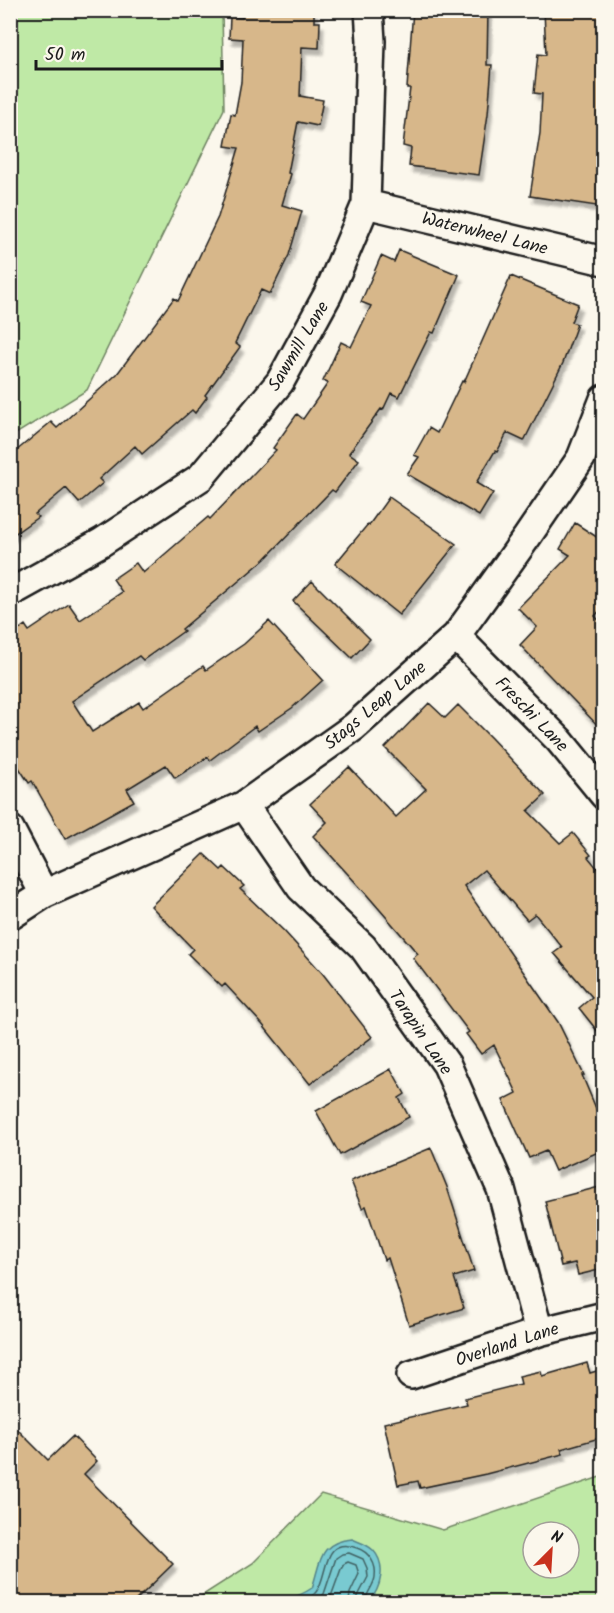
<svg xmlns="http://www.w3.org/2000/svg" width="614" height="1613" font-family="Kalam,sans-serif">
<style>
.green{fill:#bfe9a6;stroke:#6e8261;stroke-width:1.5;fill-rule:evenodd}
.water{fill:#79cad1;stroke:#548489;stroke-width:1.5}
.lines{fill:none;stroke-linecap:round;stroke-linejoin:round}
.shore{stroke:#416264;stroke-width:1.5}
.building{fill:#d7b78a;stroke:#1c1c1c;stroke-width:1.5;filter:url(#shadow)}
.minor-casing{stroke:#1c1c1c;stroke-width:32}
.minor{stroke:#fbf7ec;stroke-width:27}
.labels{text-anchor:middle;stroke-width:4.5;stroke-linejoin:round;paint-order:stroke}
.street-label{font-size:18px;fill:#1c1c1c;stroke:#fbf7ec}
</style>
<defs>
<filter id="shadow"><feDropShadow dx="3.5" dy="6" stdDeviation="1.5" flood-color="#0004"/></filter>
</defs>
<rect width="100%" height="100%" fill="#fbf7ec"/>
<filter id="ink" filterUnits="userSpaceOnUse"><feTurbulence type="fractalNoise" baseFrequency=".0167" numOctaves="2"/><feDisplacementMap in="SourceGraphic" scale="12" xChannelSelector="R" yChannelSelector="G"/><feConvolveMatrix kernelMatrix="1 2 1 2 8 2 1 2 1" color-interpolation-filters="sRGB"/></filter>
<g filter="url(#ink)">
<path class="green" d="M11,10L222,11L224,109L87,390L11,437Z
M603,1476V1602H192L253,1563L321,1494L443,1530ZM533,1532H569V1568H533Z"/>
<path class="water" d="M352,1539C359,1542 367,1544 373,1550C387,1565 381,1588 369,1602H246C272,1597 287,1605 312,1588C321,1562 318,1542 352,1539Z"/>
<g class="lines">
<path class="shore" d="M301,1602C306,1600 313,1596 316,1592C329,1576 321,1535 357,1548C369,1552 377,1564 375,1577C374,1586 366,1593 365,1602
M315,1602L324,1594L336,1558L342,1554L349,1553L363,1559L367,1568L368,1577L358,1596V1602
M329,1602L341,1569L344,1564L348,1562L356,1565L359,1574L350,1593L349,1602"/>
</g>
<path class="building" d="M242,10H314V22H320L319,48L302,47L300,96L323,100L318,126L298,122L288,173L291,174L282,205L302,211L289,255L270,294L261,290L235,343L240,347L205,395L207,397L195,413L192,410L142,454L135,446L99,479L103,483L79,503L66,488L35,514L38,517L10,537V456L51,422L57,428L117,374L174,298L178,301L218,217L239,148L225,146L231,114L235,115L241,82L243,39L229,38L230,17L242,18Z
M413,10H488L487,65H492L488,114L479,175L409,166L411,148L403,146L410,88H407Z
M544,10H603V207L530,196L540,133L542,94L534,93L538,54L546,55Z
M399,250L459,275L434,333L431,332L399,397L391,393L383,410L381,409L349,453L359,460L335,492L332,490L265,559L182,629L184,631L143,660L139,656L72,701L92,732L139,702L143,708L203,666L206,670L244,644L269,621L323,680L292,708L258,731L255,726L210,760L208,757L175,778L166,765L127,789L134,801L65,839L32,781L29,783L10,754V636L25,625L29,631L69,604L80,620L122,592L113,579L136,563L143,573L208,517L210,519L276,450L273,448L297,414L303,419L328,383L323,381L341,342L351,347L371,306L361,302L381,256L394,262Z
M511,276L578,304L571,322L577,324L563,363L524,441L507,433L497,452L495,451L476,483L493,493L479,516L407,474L419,457L414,455L429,428L437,433L462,381L464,382Z
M389,497L456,544L399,615L335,564L368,524L369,525Z
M575,523L603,541V607L595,616L603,625V731L520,645L537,627L518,608L570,555L560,549Z
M312,581L370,639L352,658L293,601Z
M429,703L445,718L458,705L491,738L545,795L528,811L560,843L573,833L591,855L588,857L603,875V1038L579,1008L592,997L554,953L562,947L535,914L527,920L484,870L464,886L558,1022L584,1075H582L603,1125V1150L555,1171L546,1151L529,1158L503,1100L517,1093L494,1045L481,1054L466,1034L469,1032L413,958L418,954L367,895L313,836L327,822L310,804L349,767L396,817L426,789L385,748Z
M204,854L221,870L224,867L244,886L240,889L284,931L323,974L372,1037L310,1084L262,1024L225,984L222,987L188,954L193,949L151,906Z
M391,1069L405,1094L399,1098L409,1117L340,1155L316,1111Z
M431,1148L447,1187L474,1271L454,1277L464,1308L409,1325L388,1258L384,1260L366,1206L362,1208L351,1181Z
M603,1186V1269L578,1275L575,1263L561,1266L545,1201Z
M587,1363L590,1373L603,1369V1437L561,1449L563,1454L486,1474L420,1488L418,1481L398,1485L384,1423L467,1404L465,1398L521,1384L519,1376L541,1371L542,1376Z
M10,1422L48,1460L73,1436L97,1461L84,1474L173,1564L134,1602H10Z"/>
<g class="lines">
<defs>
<path id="minor" d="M366,204L604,261
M10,593L102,542L201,477L280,382L328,294L366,204L371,41L369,10
M456,636L559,740L604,795
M244,805L301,888L363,947L447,1065L501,1189L539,1332
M10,829L44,894
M10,916L44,894L244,805L354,727L456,636L527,537L581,458L604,399
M411,1375L539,1332L604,1316"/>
</defs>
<use href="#minor" class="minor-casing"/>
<use href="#minor" class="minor"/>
</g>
</g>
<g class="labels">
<g class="street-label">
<text transform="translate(485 233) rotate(14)" y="6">Waterwheel Lane</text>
<text transform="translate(298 346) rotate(-59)" y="6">Sawmill Lane</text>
<text transform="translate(375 705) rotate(-40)" y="6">Stags Leap Lane</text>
<text transform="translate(532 714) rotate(46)" y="6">Freschi Lane</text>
<text transform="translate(421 1032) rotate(56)" y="6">Tarapin Lane</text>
<text transform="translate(507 1344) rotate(-18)" y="6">Overland Lane</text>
</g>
</g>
<rect width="614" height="1613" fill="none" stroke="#fbf7ec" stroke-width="36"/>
<rect x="18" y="18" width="578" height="1577" fill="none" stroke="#1c1c1c" stroke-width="2" filter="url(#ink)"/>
<g transform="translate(551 1550) rotate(24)"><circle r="28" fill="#fbf7ec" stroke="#a29f99" stroke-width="1.5"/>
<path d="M0-4.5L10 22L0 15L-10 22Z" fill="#c8321e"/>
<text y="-9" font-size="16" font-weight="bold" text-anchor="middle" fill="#1c1c1c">N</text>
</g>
<path d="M36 60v9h186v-9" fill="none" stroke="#1c1c1c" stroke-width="3"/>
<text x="45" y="60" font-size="18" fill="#1c1c1c" stroke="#fbf7ec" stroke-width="4.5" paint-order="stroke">50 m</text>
</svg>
